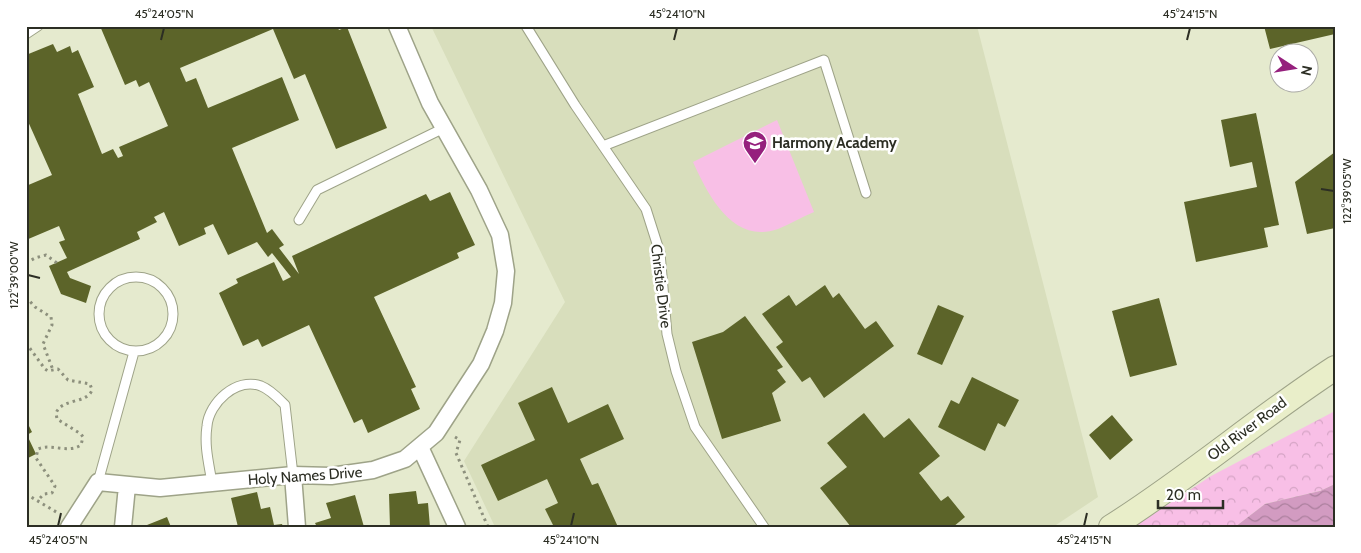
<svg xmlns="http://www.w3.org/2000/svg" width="1361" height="553" font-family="Cabin,sans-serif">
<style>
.built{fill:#d8debc}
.grass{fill:#f8bfe6}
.forest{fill:url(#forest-crowns)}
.water{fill:url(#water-waves)}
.building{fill:#5c6429}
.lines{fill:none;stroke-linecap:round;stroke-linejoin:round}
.lane-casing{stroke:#9ea388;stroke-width:11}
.street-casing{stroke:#9ea388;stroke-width:19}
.secondary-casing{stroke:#9ea388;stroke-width:26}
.path{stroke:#8d907d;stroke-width:3;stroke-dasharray:2.5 4;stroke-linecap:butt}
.lane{stroke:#fff;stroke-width:9}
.street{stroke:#fff;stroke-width:16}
.secondary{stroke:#e9eec9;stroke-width:24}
.ticks{fill:none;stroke:#2c2e24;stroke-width:2}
.labels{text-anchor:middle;stroke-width:5;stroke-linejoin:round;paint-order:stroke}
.poi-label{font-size:15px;font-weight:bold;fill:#2c2e24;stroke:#fff;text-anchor:start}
.street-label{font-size:15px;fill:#2c2e24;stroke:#fff}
.neatline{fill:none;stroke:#2c2e24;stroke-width:2}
.ticks-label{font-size:12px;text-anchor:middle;fill:#2c2e24}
</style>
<defs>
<pattern id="forest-crowns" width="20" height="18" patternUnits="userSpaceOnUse" patternTransform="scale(1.25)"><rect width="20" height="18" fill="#f8bfe6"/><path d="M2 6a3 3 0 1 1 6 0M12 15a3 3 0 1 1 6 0" fill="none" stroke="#d5a4c5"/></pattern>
<pattern id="water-waves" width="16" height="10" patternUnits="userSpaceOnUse" patternTransform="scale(1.25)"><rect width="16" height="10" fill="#d29bc1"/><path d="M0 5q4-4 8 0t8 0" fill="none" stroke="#ab7f9d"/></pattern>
</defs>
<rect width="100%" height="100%" fill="#e5eace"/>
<path class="built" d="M431,26H977L1098,497L1053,527H495L464,461L565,302Z"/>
<path class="grass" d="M777,120L814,212C802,217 790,224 778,229C733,245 708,195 693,162Z"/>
<path class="forest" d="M1335,411V484L1320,491L1265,504L1235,527H1134L1211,476Z"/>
<path class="water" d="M1335,484V527H1235L1265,504L1320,491Z"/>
<path class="building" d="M100,26H337L339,30L347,27L387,128L336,149L305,74L294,79L273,29L180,68L186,82L196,78L208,108L282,77L299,120L232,148L267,233L272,229L284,245L279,248L299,274L292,256L426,194L430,201L450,192L475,245L457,253L459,258L374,297L416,387L411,389L420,409L368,433L362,419L354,423L309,325L262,347L258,339L243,346L219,293L238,283L236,279L274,262L283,281L291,277L272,253L268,257L257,242L228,255L213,224L204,228L206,234L179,246L164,212L154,217L157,222L137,232L140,239L67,272L70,278L91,286L86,303L61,294L49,266L67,258L59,242L65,240L59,226L26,240V186L52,175L26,117V55L53,44L57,52L70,46L72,53L78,50L94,87L78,94L102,154L113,149L118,158L123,156L119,147L168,126L149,82L139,87L136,80L125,85Z
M1264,26H1335V34L1270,49Z
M1256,113L1279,225L1264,228L1268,247L1196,262L1184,202L1257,187L1252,162L1230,167L1221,120Z
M1335,152V228L1307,234L1295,182Z
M825,285L833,298L839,293L865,329L876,321L894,346L824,398L810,377L802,382L776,347L783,342L762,314L789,295L796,306Z
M1159,298L1177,365L1130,377L1112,311Z
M938,305L964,316L942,365L917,354Z
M745,316L783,367L777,370L786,382L772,393L781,421L722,439L692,342L723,332Z
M972,377L1019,400L1005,427L998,423L985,451L938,427L951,400L959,404Z
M552,387L568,423L608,404L624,439L580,459L592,485L598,483L618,527H554L545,509L558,503L547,479L498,501L481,465L535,440L518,403Z
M864,413L884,438L909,418L940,456L919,473L941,501L948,496L965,517L953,527H851L820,488L847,467L827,443Z
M1112,415L1133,440L1110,460L1089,435Z
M26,420L32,432L27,435L36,454L26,459Z
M416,491L418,504L428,503L430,527H390L389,494Z
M257,492L261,509L270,507L274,525L282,524L283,527H238L231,498Z
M355,495L364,527H317L315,523L331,518L326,503Z
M167,517L171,527H142Z"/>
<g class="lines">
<defs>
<path id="lane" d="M526,26L575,105L646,209L660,253L667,334L676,371L695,427L764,527
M26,34L38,26
M603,146L824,60L866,193
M299,220L317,190L444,128
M99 314a37 37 0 1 1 74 0a37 37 0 1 1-74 0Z
M98,482L134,352
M212,483C209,464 204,446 207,426C209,403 236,377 261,386C271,390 278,398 285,405L293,475"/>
<path id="street" d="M420,447L457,527
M293,475L297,527
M69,527L98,482L160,488L293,475L331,476L373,470L405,459L436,433L481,364L495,331L503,303L506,271L500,235L479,190L430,103L397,26
M123,527L127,486"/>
<path id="secondary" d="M1111,527C1189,478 1258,418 1335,368"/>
</defs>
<use href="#lane" class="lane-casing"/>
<use href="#street" class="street-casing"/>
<use href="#secondary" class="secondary-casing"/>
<path class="path" d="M26,263L35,258L46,255L57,263
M26,297L35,307L51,317L52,325L43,344L53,370
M26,343L45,369L48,371L58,369L68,380L90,384L92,390C87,404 62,398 56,413L57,419L81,434L83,437L81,445C68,454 52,443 38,449L36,458L55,486L52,493L44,494L38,500
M455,437L460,440L456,453L488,527
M26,494L58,513"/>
<use href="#lane" class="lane"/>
<use href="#street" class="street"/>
<use href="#secondary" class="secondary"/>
</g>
<path class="ticks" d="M161,40L164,28M674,40L677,28M1187,40L1190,28M1321,189L1334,191M28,275L40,278M58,526L61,513M571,526L574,513M1084,526L1087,513"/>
<defs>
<symbol id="school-pin" viewBox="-11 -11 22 30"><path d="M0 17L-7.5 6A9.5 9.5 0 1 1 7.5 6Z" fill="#95207d" stroke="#fff"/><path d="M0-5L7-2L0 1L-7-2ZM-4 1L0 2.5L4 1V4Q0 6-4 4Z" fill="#fff"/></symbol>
</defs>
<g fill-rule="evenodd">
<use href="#school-pin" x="741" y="129" width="28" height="38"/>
</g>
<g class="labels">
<g class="poi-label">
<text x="772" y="148">Harmony Academy</text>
</g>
<g class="street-label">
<text transform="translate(661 286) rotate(83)" y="5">Christie Drive</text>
<text transform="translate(1247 429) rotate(-37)" y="5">Old River Road</text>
<text transform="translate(305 476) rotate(-4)" y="5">Holy Names Drive</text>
</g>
</g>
<rect width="1361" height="553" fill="none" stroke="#ffffff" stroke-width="55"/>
<g transform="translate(1294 68) rotate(102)"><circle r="24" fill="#ffffff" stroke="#ababa7"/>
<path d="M0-4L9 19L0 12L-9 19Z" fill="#95207d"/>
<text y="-8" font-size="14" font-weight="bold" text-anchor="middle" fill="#2c2e24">N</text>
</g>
<path d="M1158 500v8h65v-8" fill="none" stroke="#2c2e24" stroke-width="2.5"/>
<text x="1166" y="500" font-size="15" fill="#2c2e24" stroke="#ffffff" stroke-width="4" paint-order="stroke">20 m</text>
<rect x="28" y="28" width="1306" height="498" class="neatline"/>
<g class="ticks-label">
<text x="164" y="18">45°24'05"N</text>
<text x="677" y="18">45°24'10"N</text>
<text x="1190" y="18">45°24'15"N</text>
<text transform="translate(1347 191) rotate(-90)" y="4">122°39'05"W</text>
<text transform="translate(14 275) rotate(-90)" y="4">122°39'00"W</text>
<text x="58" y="544">45°24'05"N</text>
<text x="571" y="544">45°24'10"N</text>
<text x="1084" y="544">45°24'15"N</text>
</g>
</svg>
